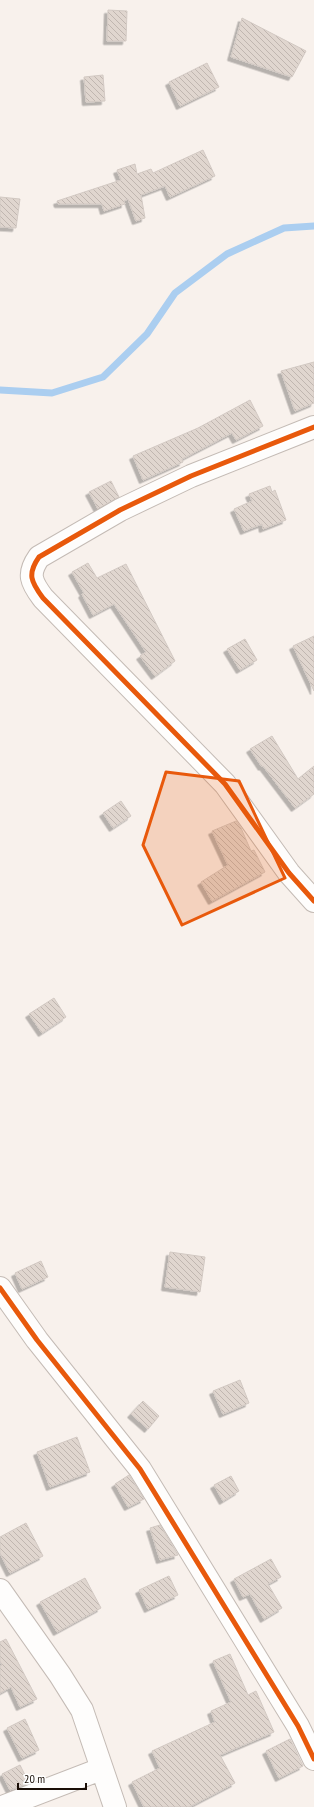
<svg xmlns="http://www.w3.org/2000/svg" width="314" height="1807" font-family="'PT Sans Narrow',sans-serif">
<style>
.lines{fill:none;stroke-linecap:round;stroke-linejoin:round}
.stream{stroke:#abcef0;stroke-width:7}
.building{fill:url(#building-back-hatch);stroke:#d2c9c3;filter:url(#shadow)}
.street-casing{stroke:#c4bbb5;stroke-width:24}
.street{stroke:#fefdfc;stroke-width:22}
.cycleway-casing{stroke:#fff;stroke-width:8}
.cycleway{stroke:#e8590c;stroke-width:5}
.marked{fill:#e8590c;fill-opacity:0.2;stroke:#e8590c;stroke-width:3;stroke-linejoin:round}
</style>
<defs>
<pattern id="building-back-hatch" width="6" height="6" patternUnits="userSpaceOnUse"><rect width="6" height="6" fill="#e0d6cf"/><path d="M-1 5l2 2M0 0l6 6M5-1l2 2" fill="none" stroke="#c0b6b0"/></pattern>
<filter id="shadow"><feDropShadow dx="-3.5" dy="3.5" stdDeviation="0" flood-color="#0004"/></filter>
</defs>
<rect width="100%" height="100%" fill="#f8f1ec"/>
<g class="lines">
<path class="stream" d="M0,390L52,393L103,377L147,334L175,293L227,254L284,228L314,226"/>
</g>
<path class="building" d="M108,10L127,11L126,41H107Z
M242,18L306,51L292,77L231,57Z
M207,63L219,87L180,106L169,82Z
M103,75L105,101L86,102L84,77Z
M203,150L215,176L170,197L165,186L141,195L145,218L136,221L128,199L124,201L125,204L104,211L102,204H58L57,201L121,180L117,170L135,164L137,174L151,169L153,173Z
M0,197L20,199L16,228L0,227Z
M314,362V403L295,411L281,371Z
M250,400L263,426L236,440L232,433L182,459L183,462L143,480L133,456L198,428Z
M111,481L119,497L98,509L89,492Z
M270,486L272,492L275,490L286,520L263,529L262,524L244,531L234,509L252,501L249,494Z
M88,563L97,578L126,564L175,661L155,676L140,656L146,652L114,604L93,615L82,594L84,593L72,572Z
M314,636V691L293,646Z
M245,639L257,660L240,670L227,649Z
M272,736L298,779L314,766V794L295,808L263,766L262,767L250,749Z
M121,801L131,816L113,828L103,813Z
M236,821L241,828L251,851L254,850L265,872L212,901L201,882L228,865L212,831Z
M54,998L66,1017L42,1033L29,1014Z
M170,1252L205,1257L200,1292L165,1287Z
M41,1261L48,1277L22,1289L15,1273Z
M240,1380L249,1403L223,1414L213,1391Z
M143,1401L159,1416L148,1429L131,1414Z
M77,1437L90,1472L50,1487L37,1452Z
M129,1475L144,1499L128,1507L115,1484Z
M231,1476L239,1491L223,1501L214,1485Z
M26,1523L43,1556L10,1573L0,1553V1537Z
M160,1525L178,1555L160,1560L150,1528Z
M271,1559L281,1577L268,1584L282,1608L264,1619L250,1594L243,1597L234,1579Z
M169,1576L178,1595L148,1609L139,1590Z
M85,1578L101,1608L57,1632L40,1602Z
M6,1639L37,1699L20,1707L11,1687L0,1693V1666L2,1665L0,1661V1642Z
M230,1654L248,1695L256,1691L274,1732L220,1755L235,1783L189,1807H144L132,1782L160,1768L152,1751L215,1722L211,1711L231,1702L213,1661Z
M25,1719L39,1750L22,1758L7,1728Z
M290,1739L303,1766L279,1778L266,1751Z
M20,1765L29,1783L10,1790L2,1774Z"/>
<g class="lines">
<defs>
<path id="street" d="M314,427L191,476L120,510L39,557C27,574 31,582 43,598L225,784L289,873L314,901
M0,1288L37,1340L140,1469L298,1726L314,1759
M0,1590L60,1675L82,1710L115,1807
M2,1807L101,1769"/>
</defs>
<use href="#street" class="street-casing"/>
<use href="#street" class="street"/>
<defs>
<path id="cycleway" d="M314,427L191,476L120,510L39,557C27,574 31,582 43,598L225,784L289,873L314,901
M0,1288L37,1340L140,1469L298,1726L314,1759"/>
</defs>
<use href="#cycleway" class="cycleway-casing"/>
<use href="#cycleway" class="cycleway"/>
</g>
<path class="marked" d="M166,772L239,781L285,878L182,925L143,845Z"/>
<path d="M18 1783v6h68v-6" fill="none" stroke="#1a0f07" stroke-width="2"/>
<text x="24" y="1783" font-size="12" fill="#1a0f07" stroke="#ffffff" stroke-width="3" paint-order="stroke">20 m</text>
</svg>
